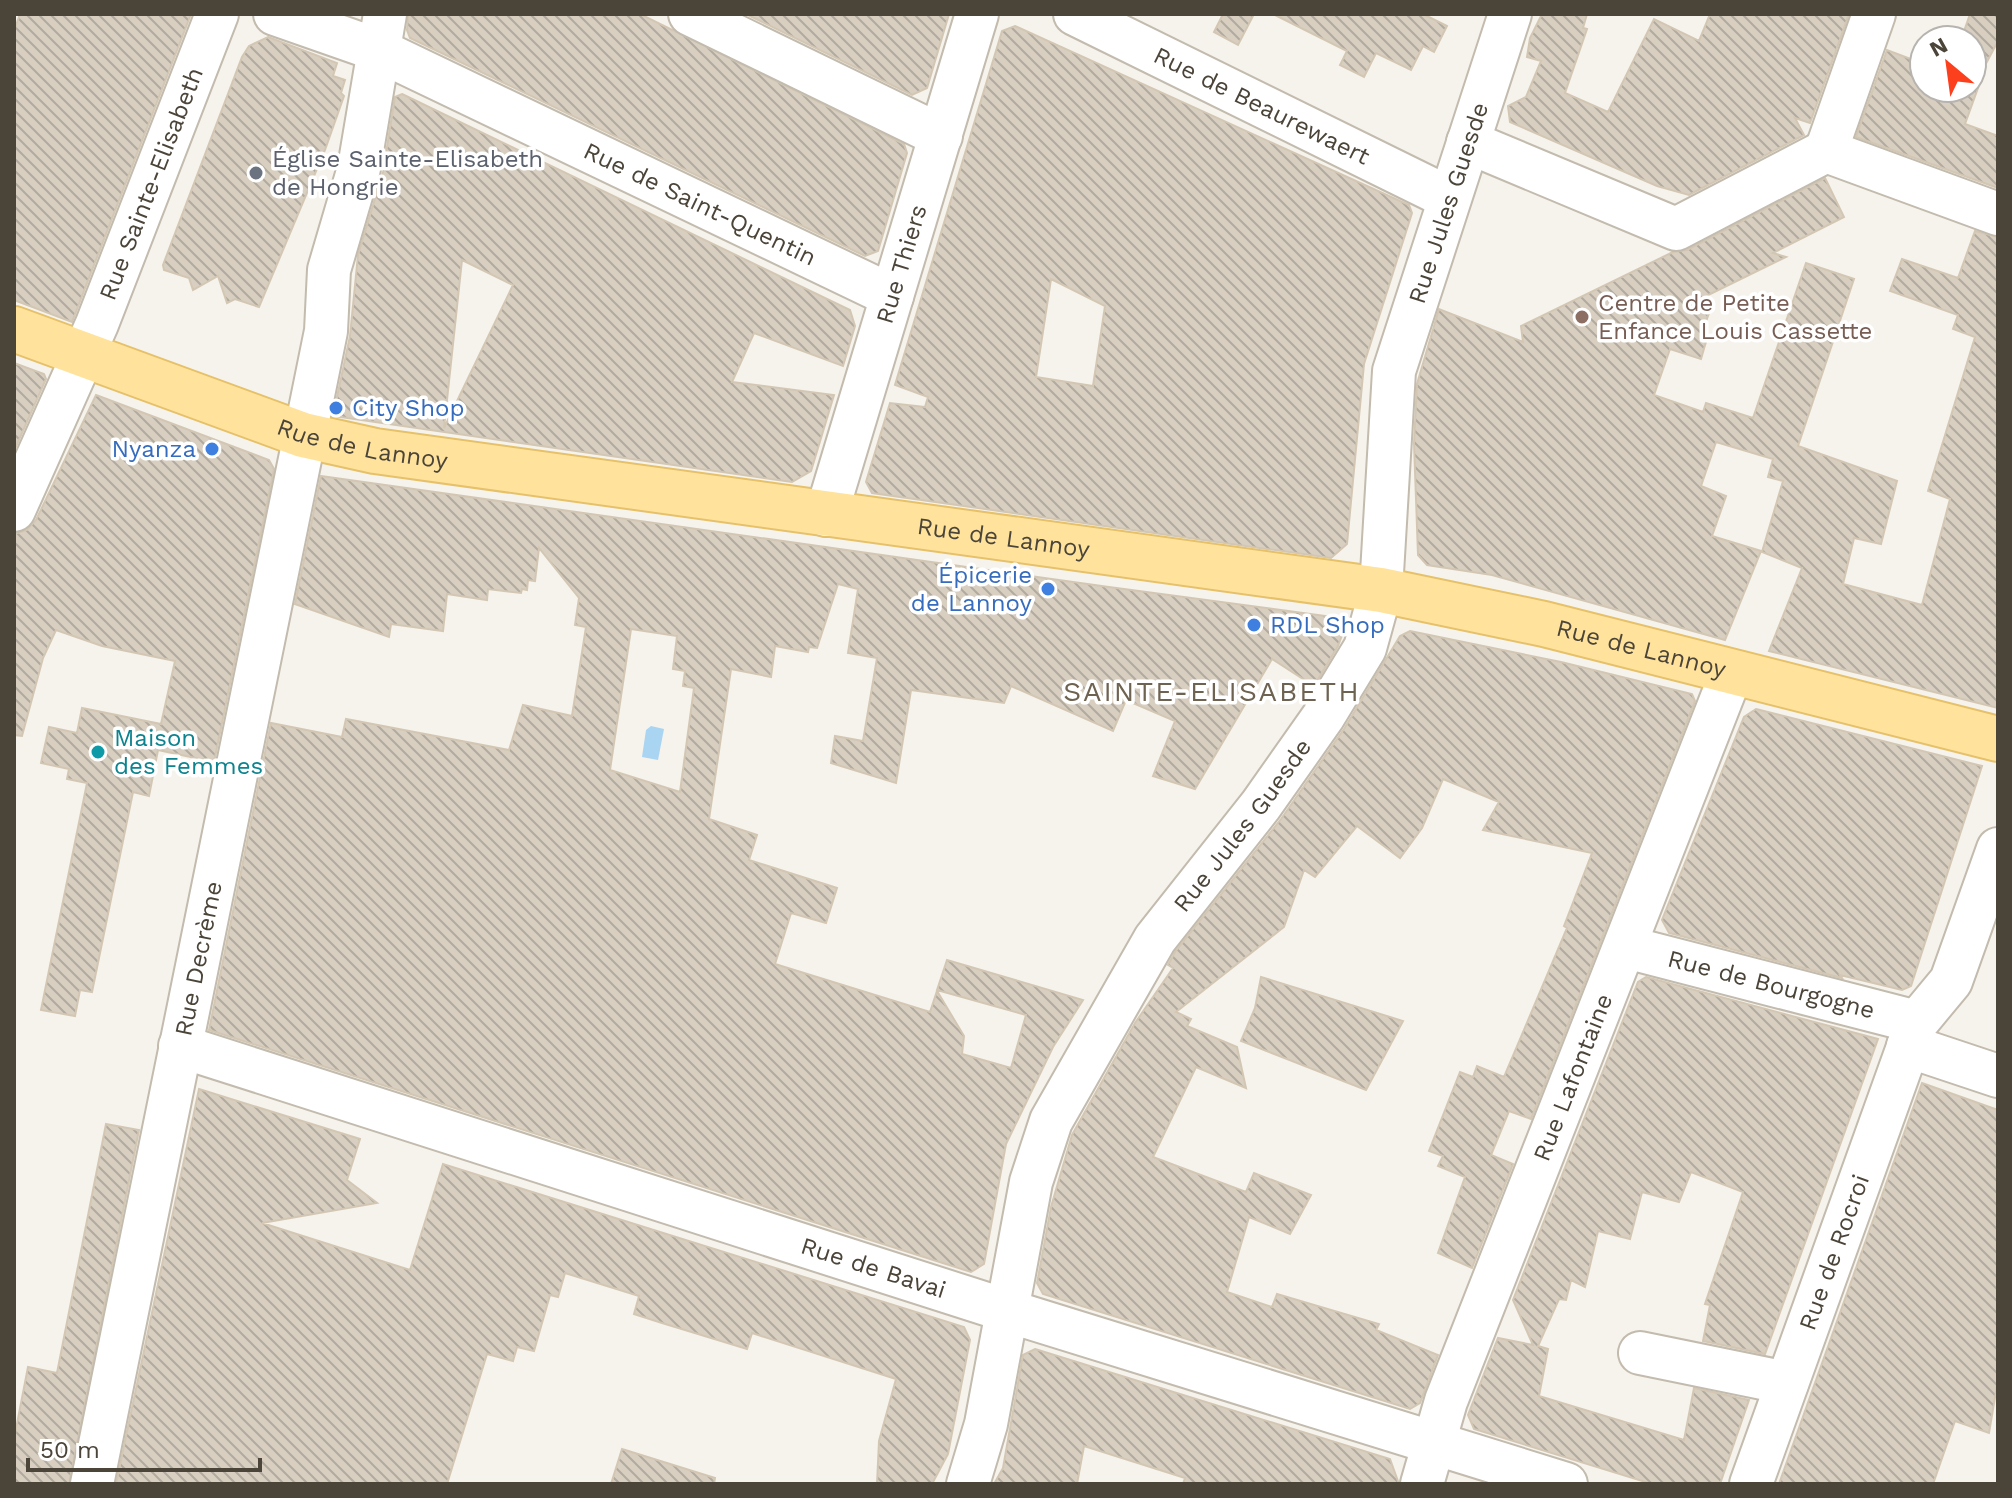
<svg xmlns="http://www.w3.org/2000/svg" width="2012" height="1498" font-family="'Work Sans',sans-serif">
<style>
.water{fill:#a9d4f2}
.building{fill:url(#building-back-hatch);stroke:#d3c7b4;stroke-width:2;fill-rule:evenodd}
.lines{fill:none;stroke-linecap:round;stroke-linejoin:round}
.minor-casing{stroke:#c2bbae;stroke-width:46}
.major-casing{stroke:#e6c16a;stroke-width:48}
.minor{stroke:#fff;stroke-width:42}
.major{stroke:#ffe39c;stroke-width:44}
.worship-dot{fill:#6b7280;stroke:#fff;stroke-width:3}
.education-dot{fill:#8d6e63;stroke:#fff;stroke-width:3}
.shop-dot{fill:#3f7fe0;stroke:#fff;stroke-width:3}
.culture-dot{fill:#0f9aa8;stroke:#fff;stroke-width:3}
.labels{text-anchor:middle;stroke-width:7;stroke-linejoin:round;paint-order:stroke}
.street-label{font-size:24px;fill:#4b4439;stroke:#fff}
.worship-label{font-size:24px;fill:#5b616d;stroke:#fff;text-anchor:start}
.education-label{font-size:24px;fill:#785e54;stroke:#fff;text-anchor:start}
.shop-label{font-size:24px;fill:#366cbe;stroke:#fff;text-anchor:start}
.culture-label{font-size:24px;fill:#0d838f;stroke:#fff;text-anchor:start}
.quarter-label{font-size:28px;letter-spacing:2px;fill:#6e6250;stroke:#fff}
</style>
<defs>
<pattern id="building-back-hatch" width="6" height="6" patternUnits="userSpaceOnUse" patternTransform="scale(2)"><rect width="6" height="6" fill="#d8cfc1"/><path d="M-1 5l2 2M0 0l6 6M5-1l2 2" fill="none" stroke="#b1aa9e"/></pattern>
</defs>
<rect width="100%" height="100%" fill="#f6f3ec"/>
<path class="water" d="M651,726L664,729L658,760L642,757L646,730Z"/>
<path class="building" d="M20,14H191L72,322L14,300V31Z
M408,14H640L904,144L907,153L878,251L865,256L410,38L407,30Z
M746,14H949L927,88L912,95Z
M1223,14H1254L1238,45L1214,32Z
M1273,14H1423L1447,26L1434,52L1423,46L1411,70L1376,53L1364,77L1340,65L1347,51Z
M1542,14H1587L1583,28L1587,29L1565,93L1608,112L1654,19L1699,41L1710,14H1849L1810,123L1795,118L1804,135L1689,195L1657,186L1510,122L1508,106L1526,97L1541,61L1527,57L1530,38Z
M1970,14H1998V41L1973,88H1978L1965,124L1998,136V188L1856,137L1887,50L1924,64V88H1972V40H1961Z
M1015,26L1409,205L1412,213L1364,364L1347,544L1331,558L872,493L866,482L890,403L925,407L928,397L895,385L1002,31ZM1051,279L1105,306L1093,386L1036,377Z
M268,37L337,63L333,76L345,80L341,93L344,96L325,150L259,307L235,299L227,303L218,276L193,290L189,278L164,270L163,265L242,57L249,46Z
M402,94L850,310L855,326L843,366L754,333L732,382L834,395L811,471L792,482L333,416L350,336L358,255L383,172L395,97ZM462,260L513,285L444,428Z
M1825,178L1844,217L1773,253L1786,257L1702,298L1709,313L1702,333L1708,335L1701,359L1670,349L1654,395L1703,412L1706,403L1753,418L1806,263L1854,279L1798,446L1897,481L1881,544L1854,538L1843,584L1922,605L1950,499L1928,491L1975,337L1953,329L1958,315L1890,291L1902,259L1958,278L1975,231L1998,237V708L1769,651L1802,568L1762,552L1783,481L1768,477L1773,459L1716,442L1701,486L1726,496L1712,536L1761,551L1725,640L1492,575L1427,565L1418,555L1414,443L1417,384L1439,309L1523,342L1521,326L1673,252L1687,250Z
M14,363L44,374L46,379L14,451Z
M96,395L269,460L274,469L214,762L158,750L149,796L133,792L92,992L80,990L75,1016L41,1010L87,783L67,779L69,769L41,763L49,727L77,733L82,708L161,724L175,661L102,646L56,630L43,658L22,736L14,735V534L27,530L36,520Z
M321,476L1109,587L1348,619L1338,646L1314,686L1272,659L1195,789L1153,776L1175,721L1126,700L1113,731L1011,686L1004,703L911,690L896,783L831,763L835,736L863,741L877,658L848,653L858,589L838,584L817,648L809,647L808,652L775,646L771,677L731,669L709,819L757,835L749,860L837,888L826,923L791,913L775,964L930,1012L937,991L964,1036L962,1054L1011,1068L1026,1015L937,990L947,960L1083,1000L1053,1047L1006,1144L984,1264L971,1272L209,1030L271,723L342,737L346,719L509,750L523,705L572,716L586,627L575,625L579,598L539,548L535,581L528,580L527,590L522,589L521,593L488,589L487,600L447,594L443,631L391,624L389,637L295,604ZM631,629L677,636L673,669L685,671L683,686L694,688L680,792L610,770Z
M1410,631L1561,662L1692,694L1695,701L1531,1119L1509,1111L1491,1155L1513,1164L1472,1268L1438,1253L1465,1177L1438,1166L1443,1156L1429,1151L1460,1072L1473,1077L1477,1066L1504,1077L1567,928L1564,926L1592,853L1483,830L1499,802L1443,779L1422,828L1400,858L1357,826L1315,877L1304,870L1284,927L1176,1012L1191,1019L1187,1026L1237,1047L1246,1088L1196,1067L1153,1157L1246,1192L1254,1173L1311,1195L1290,1234L1249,1217L1227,1292L1272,1307L1277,1294L1379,1324L1376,1330L1438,1355L1420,1403L1410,1409L1043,1294L1037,1283L1051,1207L1072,1135L1135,1023L1173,968L1168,965L1175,952L1281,819L1344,729L1400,636Z
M1756,709L1982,766L1911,986L1902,990L1840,975L1842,978L1669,933L1662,920L1744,717Z
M1261,977L1403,1021L1366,1090L1241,1041L1255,1008Z
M1646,977L1878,1039L1765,1354L1703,1341L1710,1305L1705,1304L1743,1192L1691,1172L1679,1202L1642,1192L1630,1239L1598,1231L1585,1287L1571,1280L1566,1300L1559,1299L1538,1346L1548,1349L1539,1396L1684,1440L1694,1388L1749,1400L1720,1484H1652L1474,1429L1468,1415L1498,1338L1533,1345L1513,1300L1638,982Z
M1922,1083L1998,1110V1380L1989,1433L1955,1421L1933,1484H1779Z
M199,1089L360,1139L347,1180L377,1203L262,1223L410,1270L443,1164L964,1327L970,1340L948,1454L932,1484H877L879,1441L896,1379L752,1333L747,1349L662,1323L634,1314L639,1296L565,1273L558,1297L550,1295L534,1351L517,1347L513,1361L487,1354L447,1484H116Z
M106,1124L139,1130L69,1484H14V1439L28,1367L57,1373Z
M1035,1349L1390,1459L1399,1484H1183L1185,1478L1084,1446L1077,1484H994L1003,1468L1023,1355Z
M622,1449L715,1478L714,1484H611Z"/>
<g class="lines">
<defs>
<g id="minor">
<path id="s1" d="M275,14L378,50L892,296"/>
<path d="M690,14L941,136"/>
<path id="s2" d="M1075,14L1449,198"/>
<path d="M1468,142L1676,229L1826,151L1998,214"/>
<path d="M1826,151L1874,14"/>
<path id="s3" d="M14,510L97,324L217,14"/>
<path id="s4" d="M826,515L977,14"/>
<path id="s5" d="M1626,947L1917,1022"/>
<path id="s6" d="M180,1046L1005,1310L1566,1484"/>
<path d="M1908,1046L1998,1076"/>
<path d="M1640,1353L1787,1383"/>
<path id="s7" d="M92,1484L326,331L329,270L359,168L385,14"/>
<path id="s8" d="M968,1484L986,1424L1031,1182L1051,1121L1155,939L1261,805L1323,717L1365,648L1381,590L1394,371L1510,14"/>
<path id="s9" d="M1422,1484L1446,1401L1732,672"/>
<path id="s10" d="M1751,1484L1917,1022L1951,981L1998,849"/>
</g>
<g id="major">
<path id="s11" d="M14,329L303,435L375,451L1381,590L1544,624L1998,739"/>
</g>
</defs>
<use href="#minor" class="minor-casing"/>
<use href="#major" class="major-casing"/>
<use href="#minor" class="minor"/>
<use href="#major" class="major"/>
</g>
<circle class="worship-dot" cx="256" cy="173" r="8"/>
<circle class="education-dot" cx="1582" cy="317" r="8"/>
<g class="shop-dot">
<circle cx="336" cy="408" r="8"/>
<circle cx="212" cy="449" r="8"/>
<circle cx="1048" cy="589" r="8"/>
<circle cx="1254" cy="625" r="8"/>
</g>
<circle class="culture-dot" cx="98" cy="752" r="8"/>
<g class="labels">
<g class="street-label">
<text dy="8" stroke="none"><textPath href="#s2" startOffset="208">Rue de Beaurewaert</textPath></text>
<text dy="8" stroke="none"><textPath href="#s3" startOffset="354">Rue Sainte-Elisabeth</textPath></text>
<text dy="8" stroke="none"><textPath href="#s8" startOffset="1398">Rue Jules Guesde</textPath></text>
<text dy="8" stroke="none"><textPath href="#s1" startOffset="466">Rue de Saint-Quentin</textPath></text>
<text dy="8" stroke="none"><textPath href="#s4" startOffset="262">Rue Thiers</textPath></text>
<text dy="8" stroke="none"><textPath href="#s11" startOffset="368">Rue de Lannoy</textPath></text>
<text dy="8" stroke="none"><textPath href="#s11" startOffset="1016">Rue de Lannoy</textPath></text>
<text dy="8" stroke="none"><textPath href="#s11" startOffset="1664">Rue de Lannoy</textPath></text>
<text dy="8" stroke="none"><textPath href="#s8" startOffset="726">Rue Jules Guesde</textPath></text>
<text dy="8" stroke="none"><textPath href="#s7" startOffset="536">Rue Decrème</textPath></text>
<text dy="8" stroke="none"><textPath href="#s5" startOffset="150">Rue de Bourgogne</textPath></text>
<text dy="8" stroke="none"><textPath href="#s9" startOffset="434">Rue Lafontaine</textPath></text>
<text dy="8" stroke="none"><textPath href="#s10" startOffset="246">Rue de Rocroi</textPath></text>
<text dy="8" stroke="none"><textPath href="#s6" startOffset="728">Rue de Bavai</textPath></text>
</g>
<g class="worship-label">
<text x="272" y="167">Église Sainte-Elisabeth<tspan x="272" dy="28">de Hongrie</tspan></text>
</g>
<g class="education-label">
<text x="1598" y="311">Centre de Petite<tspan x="1598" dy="28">Enfance Louis Cassette</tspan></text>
</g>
<g class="shop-label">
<text x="352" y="416">City Shop</text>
<text x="196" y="457" text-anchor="end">Nyanza</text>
<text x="1032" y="583" text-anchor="end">Épicerie<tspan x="1032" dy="28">de Lannoy</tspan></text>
<text x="1270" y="633">RDL Shop</text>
</g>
<g class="culture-label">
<text x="114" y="746">Maison<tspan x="114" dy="28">des Femmes</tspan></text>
</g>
<g class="quarter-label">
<text x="1212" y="701">SAINTE-ELISABETH</text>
</g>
</g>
<rect width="2012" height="1498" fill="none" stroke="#4b4439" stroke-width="32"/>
<g transform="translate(1948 64) rotate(331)"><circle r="38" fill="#ffffff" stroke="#b7b4b0" stroke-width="2"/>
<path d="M0-6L14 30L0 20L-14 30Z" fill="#fc3f1d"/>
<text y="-12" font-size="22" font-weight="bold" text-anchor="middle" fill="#4b4439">N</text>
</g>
<path d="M28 1458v12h232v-12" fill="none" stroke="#4b4439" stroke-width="4"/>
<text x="40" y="1458" font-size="24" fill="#4b4439" stroke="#ffffff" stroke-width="6" paint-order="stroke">50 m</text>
</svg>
